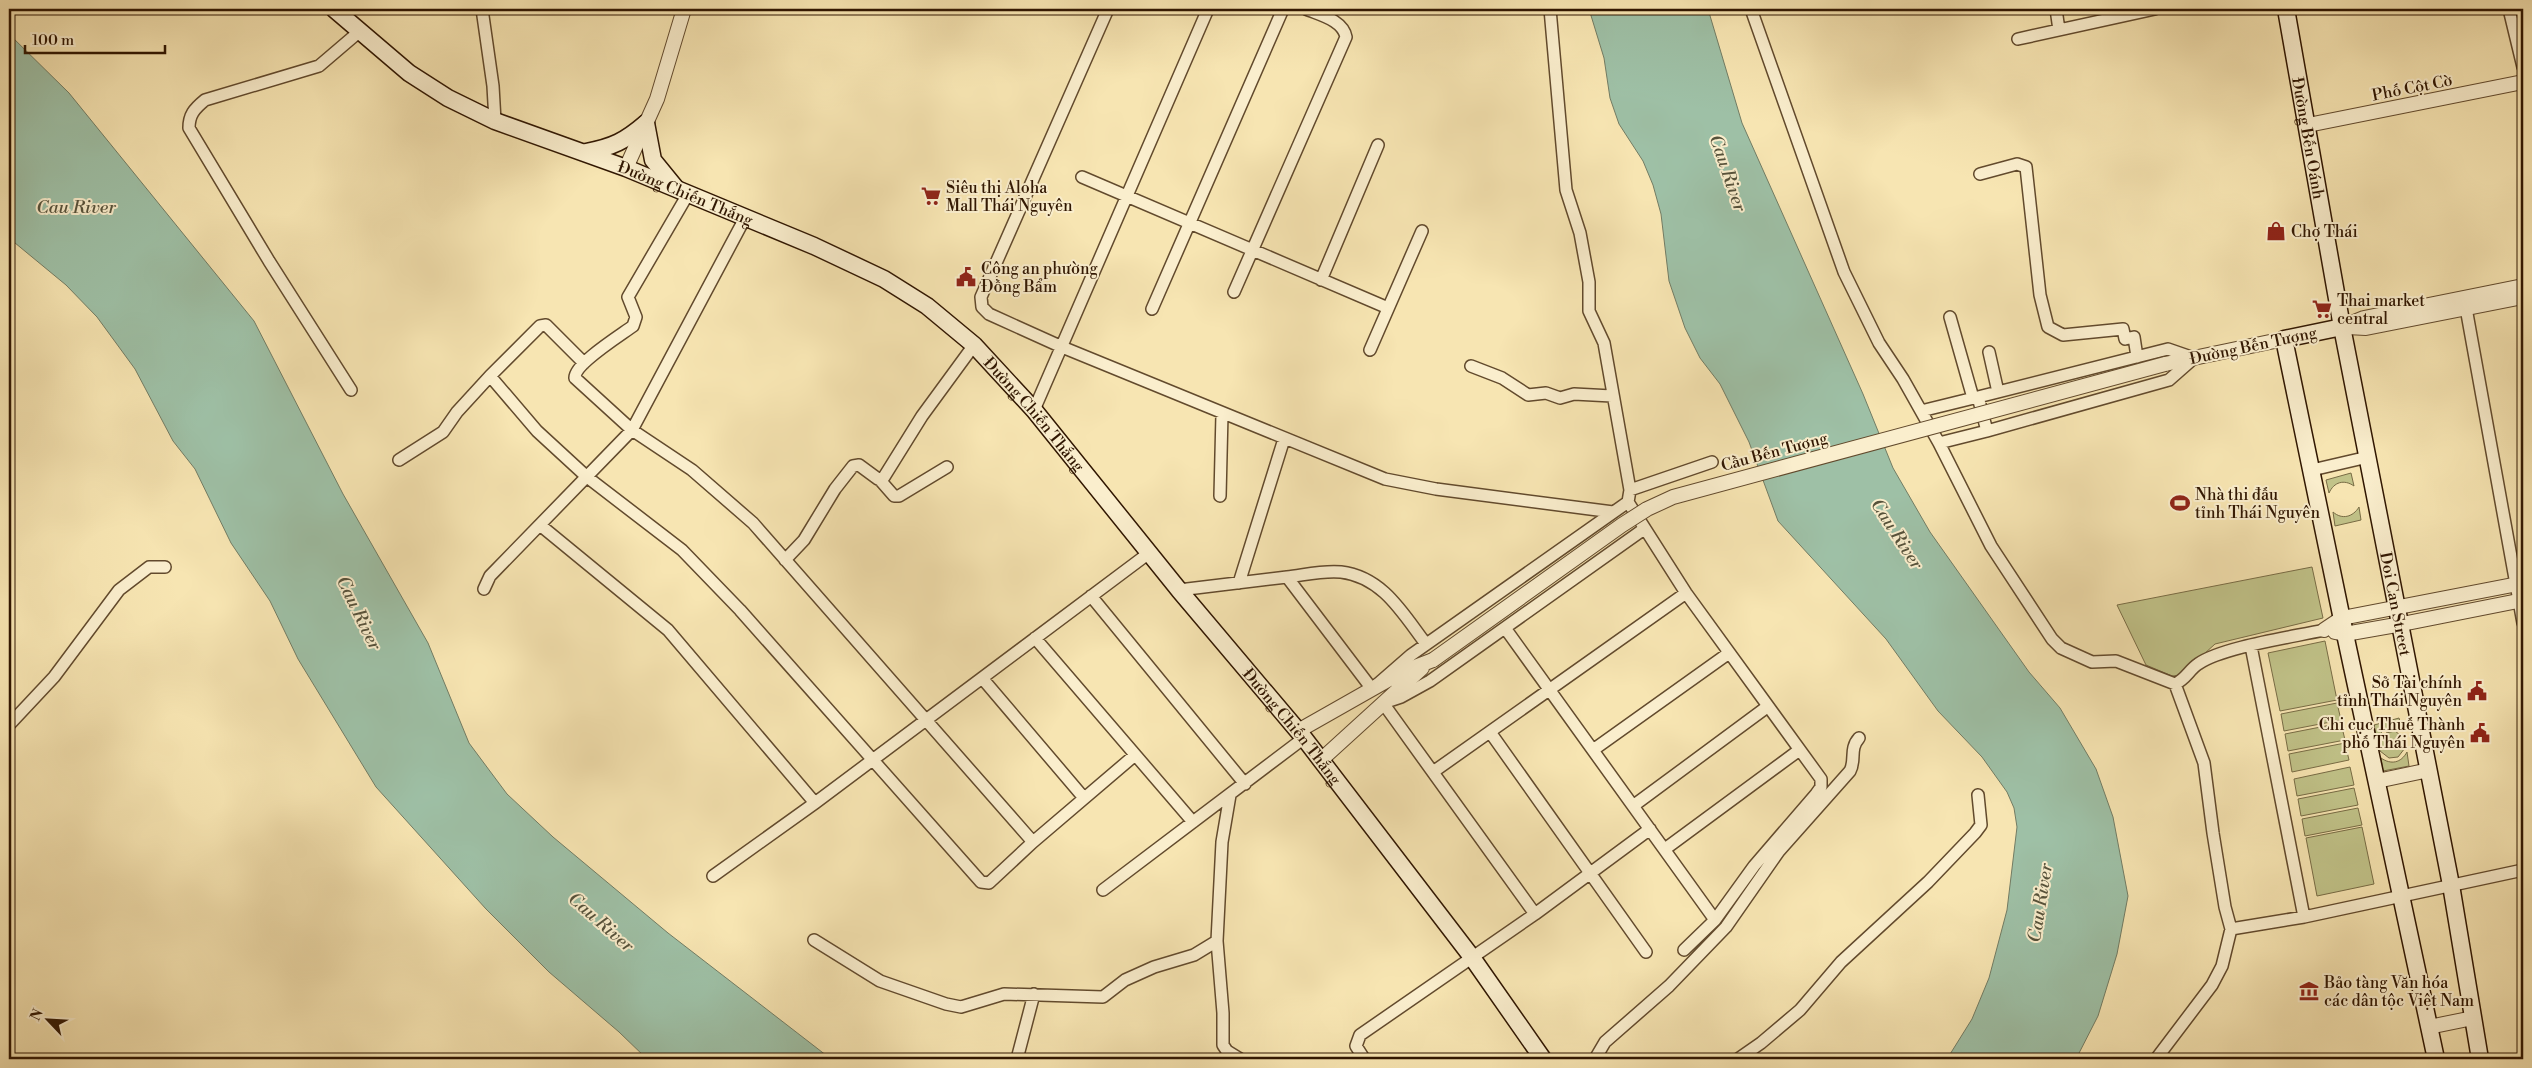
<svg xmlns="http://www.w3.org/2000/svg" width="2532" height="1068" font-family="'Libre Bodoni',serif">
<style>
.green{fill:#c1c389;stroke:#786c45}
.water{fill:#9ec0a6;stroke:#727c64}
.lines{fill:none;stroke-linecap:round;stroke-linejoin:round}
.minor-casing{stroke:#624a2d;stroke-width:14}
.tertiary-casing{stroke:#624a2d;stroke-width:16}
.secondary-casing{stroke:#301601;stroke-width:19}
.minor{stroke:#faeecd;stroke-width:11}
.tertiary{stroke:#faeecd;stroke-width:14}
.secondary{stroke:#faeecd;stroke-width:16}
.tertiary-bridge-casing{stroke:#624a2d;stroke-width:16;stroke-linecap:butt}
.tertiary-bridge{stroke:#faeecd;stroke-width:14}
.labels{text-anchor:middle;stroke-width:4;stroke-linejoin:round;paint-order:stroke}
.street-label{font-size:16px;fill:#301601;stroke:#faeecd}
.poi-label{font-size:16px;fill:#301601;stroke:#faeecd;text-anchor:start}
.water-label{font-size:18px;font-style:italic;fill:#56523b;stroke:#faeecd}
</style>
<rect width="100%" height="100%" fill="#f7e5b2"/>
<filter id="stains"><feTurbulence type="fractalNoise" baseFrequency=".004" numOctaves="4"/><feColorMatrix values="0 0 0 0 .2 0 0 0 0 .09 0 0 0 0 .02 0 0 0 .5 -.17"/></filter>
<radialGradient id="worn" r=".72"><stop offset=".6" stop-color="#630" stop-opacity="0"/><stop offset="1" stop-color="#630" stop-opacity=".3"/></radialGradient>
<path class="green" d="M2351,473L2354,486C2344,479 2334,482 2329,493L2326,480Z
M2359,507L2361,520L2335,526L2333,512C2342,520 2353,517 2359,507Z
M2312,567L2323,618L2215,644L2181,675L2172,676L2146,665L2117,605Z
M2325,641L2337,700L2280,711L2268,653Z
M2337,703L2341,720L2284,731L2281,714Z
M2399,718L2403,731C2392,725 2382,728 2377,739L2374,725Z
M2341,723L2345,740L2288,751L2285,734Z
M2395,731L2404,738L2405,748L2398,757L2389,758L2380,751L2378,742L2386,733Z
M2345,743L2349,760L2292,772L2289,754Z
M2407,752L2409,766L2383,771L2381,758C2391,765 2401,763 2407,752Z
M2350,767L2354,785L2297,796L2294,779Z
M2354,788L2358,805L2301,816L2298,799Z
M2358,808L2362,825L2305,836L2302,819Z
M2362,827L2374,884L2317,896L2306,838Z"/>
<path class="water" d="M1589,9H1708L1742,123L1863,394L1893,468L1930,532L2029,672L2060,708L2096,769L2113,817L2128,896L2117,954L2098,1016L2076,1059H1947L1972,1019L1989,978L2007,910L2017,827L2014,808L2007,792L1982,757L1938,711L1886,639L1778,521L1749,442L1720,384L1700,358L1685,328L1669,281L1661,214L1653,185L1643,161L1619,124L1610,98L1604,58Z
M9,34L69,93L254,321L343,494L428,643L469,743L507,794L553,837L668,933L831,1059H647L619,1032L549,972L486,909L376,787L298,659L270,601L231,543L195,469L173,441L135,369L97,317L66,285L9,238Z"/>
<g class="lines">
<defs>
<path id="minor" d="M482,9L493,86L495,121
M1108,9L981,297L982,307L989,314L1062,347L1385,479L1436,489L1613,512
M1550,9L1566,190L1580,233L1589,282V311L1604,343L1630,490L1628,502L1686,593L1821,779V787L1816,794L1754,866L1715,920L1684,950
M1751,9L1844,272L1879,343L1903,379L1939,443L1991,546L2052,639L2061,648L2092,662L2116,661L2175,684C2186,679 2189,670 2198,664C2222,647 2293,637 2324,630
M2056,9L2059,30
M2509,9L2523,67
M2018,39L2155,9
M1980,174L2017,164L2026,167L2040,295L2048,327L2063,335L2123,329L2125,339L2134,337L2137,357
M1082,177L1388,308
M688,194L628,297L636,317L633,326C621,335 574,364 575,378L632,430L692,470L753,523L1033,842
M1321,280L1378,145
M1234,292L1346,37C1343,20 1320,15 1306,9
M2466,308L2523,623
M1152,309L1283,9
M1950,317L1973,398
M2168,349L2194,358L2169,380L1987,431L1978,397Z
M1370,350L1422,231
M1989,352L1998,392
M1471,366L1502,378L1528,395L1546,393L1560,398L1574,394L1612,396
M490,376L537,431L587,477L682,550L740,610L981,882L989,883L1033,842L1135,755
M351,390L269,261L189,128C189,115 194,109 205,100L319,66L360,31
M1034,410L1208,9
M1921,411L1978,397
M1939,443L1987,431
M399,460L443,432L457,412L490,376L540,326L546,325L584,363
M2312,470L2368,457
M880,480L894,496H899L947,467
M1630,490L1712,462
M1220,496L1222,414
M540,525L668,630L815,803
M785,560L804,540L835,489L853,466L859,465L878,479L884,477L922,416L974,345
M1287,577C1304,575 1324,570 1341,572C1383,577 1403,614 1426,644
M1239,583L1284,439
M484,589L490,576L632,430L745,218
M1179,590L1287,577L1372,689L1411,655L1628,502
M1091,596L1245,784
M1505,628L1715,920
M1035,638L1193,822
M2251,646L2304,917
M982,678L1084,798
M2175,684L2204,763L2213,833L2225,907L2231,929
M9,725L54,677L119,590L149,567H165
M1490,732L1646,952
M1593,750L1729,653
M1433,772L1686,593
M1230,795L1222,842L1217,941L1223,1013V1045L1227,1051L1240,1059
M1633,806L1767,707
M1665,849L1798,751
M713,876L815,803L1149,553
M1103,890L1304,738
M1535,914L1383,703L1401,697L1430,681L1644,529
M814,940L880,981L946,1004L961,1007L1004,994L1103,997L1125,980L1154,967L1194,955L1217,941
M1017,1059L1034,994
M1355,1059L1363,1057L1356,1046L1360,1035L1535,914L1650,829
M1595,1059L1605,1042L1669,986L1726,927L1779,851L1850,771C1856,760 1849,749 1859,738
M1738,1059L1761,1043L1800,1010L1841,962L1928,882L1975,833L1981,825L1978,795
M2156,1059L2212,985L2222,966L2231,929L2304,917L2523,870"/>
<path id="tertiary" d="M2308,125L2523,82
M626,168L657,99L684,9
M2342,327L2364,318L2523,286
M2347,327L2366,328L2523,297
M2165,364L2284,339
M2324,630L2342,618L2523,583
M2335,632L2345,634L2402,624L2523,600
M1298,731L1402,672L1433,660
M1321,760L1422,668
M2377,781L2429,770
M2429,1027L2473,1018"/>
<g id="secondary">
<path id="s1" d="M334,9L409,73L448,98L495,121L626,168L814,246L884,279L927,306L974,345L1034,410L1179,590L1304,738L1471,956L1543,1059"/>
<path id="s2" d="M2286,9L2342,327L2451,885L2480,1059"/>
<path d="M646,123L653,160L675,187"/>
<path d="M586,152C613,147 625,141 646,123"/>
<path d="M2342,327L2284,339L2345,634L2436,1059"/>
</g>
</defs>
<use href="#minor" class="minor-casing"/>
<use href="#tertiary" class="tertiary-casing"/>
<use href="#secondary" class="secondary-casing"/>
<use href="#minor" class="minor"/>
<use href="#tertiary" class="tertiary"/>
<use href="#secondary" class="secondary"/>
<defs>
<path id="tertiary-bridge" d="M1433,660L1622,525L1647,509L1673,497L2165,364"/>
</defs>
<use href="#tertiary-bridge" class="tertiary-bridge-casing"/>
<use href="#tertiary-bridge" class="tertiary-bridge"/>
</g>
<defs>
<symbol id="supermarket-bare" viewBox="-9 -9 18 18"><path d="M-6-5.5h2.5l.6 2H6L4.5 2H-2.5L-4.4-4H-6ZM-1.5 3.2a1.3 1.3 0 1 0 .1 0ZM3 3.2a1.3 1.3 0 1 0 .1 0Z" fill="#8f2418" stroke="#faeecd" stroke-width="2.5" paint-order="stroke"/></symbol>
<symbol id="shop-bare" viewBox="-9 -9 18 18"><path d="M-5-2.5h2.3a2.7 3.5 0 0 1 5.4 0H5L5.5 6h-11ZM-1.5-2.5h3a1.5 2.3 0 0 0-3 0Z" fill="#8f2418" stroke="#faeecd" stroke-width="2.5" paint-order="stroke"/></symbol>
<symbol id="civic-bare" viewBox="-9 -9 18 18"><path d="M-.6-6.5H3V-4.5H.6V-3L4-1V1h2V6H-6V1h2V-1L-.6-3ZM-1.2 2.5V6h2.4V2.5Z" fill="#8f2418" stroke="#faeecd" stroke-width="2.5" paint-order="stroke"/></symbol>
<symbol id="stadium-bare" viewBox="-9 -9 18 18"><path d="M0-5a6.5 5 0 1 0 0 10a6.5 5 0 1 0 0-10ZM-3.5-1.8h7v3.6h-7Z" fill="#8f2418" stroke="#faeecd" stroke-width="2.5" paint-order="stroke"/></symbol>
<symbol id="museum-bare" viewBox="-9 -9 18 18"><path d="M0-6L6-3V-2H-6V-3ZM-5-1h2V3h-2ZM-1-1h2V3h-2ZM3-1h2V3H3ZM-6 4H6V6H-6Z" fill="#8f2418" stroke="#faeecd" stroke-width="2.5" paint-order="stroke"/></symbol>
</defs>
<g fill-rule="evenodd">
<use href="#supermarket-bare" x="917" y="182" width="28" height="28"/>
<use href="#shop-bare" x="2262" y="217" width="28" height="28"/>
<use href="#civic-bare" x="952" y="263" width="28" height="28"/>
<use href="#supermarket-bare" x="2308" y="295" width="28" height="28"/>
<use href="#stadium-bare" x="2166" y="489" width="28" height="28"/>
<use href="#civic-bare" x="2463" y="677" width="28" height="28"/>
<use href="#civic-bare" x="2466" y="719" width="28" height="28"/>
<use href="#museum-bare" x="2295" y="977" width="28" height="28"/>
</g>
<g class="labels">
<g class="street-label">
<text transform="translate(2412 87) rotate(-11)" y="6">Phố Cột Cờ</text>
<text dy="6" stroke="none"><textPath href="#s2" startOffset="131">Đường Bến Oánh</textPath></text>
<text dy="6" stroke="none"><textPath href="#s1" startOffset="401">Đường Chiến Thắng</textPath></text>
<text transform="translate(2253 345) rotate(-12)" y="6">Đường Bến Tượng</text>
<text dy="6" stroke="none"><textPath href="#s1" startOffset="821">Đường Chiến Thắng</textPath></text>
<text transform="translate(1774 451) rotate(-15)" y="6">Cầu Bến Tượng</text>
<text dy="6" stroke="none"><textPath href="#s2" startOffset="605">Doi Can Street</textPath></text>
<text dy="6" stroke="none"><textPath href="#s1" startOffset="1226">Đường Chiến Thắng</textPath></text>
</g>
<g class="poi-label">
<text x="946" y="193">Siêu thị Aloha<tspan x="946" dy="18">Mall Thái Nguyên</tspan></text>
<text x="2291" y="237">Chợ Thái</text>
<text x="981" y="274">Công an phường<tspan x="981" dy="18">Đồng Bẩm</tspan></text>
<text x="2337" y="306">Thai market<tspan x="2337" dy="18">central</tspan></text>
<text x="2195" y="500">Nhà thi đấu<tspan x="2195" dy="18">tỉnh Thái Nguyên</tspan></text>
<text x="2462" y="688" text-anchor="end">Sở Tài chính<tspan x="2462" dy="18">tỉnh Thái Nguyên</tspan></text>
<text x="2465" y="730" text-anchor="end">Chi cục Thuế Thành<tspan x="2465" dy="18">phố Thái Nguyên</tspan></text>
<text x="2324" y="988">Bảo tàng Văn hóa<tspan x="2324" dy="18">các dân tộc Việt Nam</tspan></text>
</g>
<g class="water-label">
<text transform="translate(1728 173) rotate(71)" y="6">Cau River</text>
<text x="76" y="213">Cau River</text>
<text transform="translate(1897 534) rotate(57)" y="6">Cau River</text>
<text transform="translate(359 613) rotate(64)" y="6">Cau River</text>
<text transform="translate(2040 903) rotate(-81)" y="6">Cau River</text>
<text transform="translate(601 922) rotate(41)" y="6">Cau River</text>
</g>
</g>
<rect width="2532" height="1068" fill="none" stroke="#f7e5b2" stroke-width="30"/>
<rect x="10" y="10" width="2512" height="1048" fill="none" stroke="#301601" stroke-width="2.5"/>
<rect x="15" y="15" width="2502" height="1038" fill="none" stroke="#301601"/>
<g transform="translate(48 1020) rotate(295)" stroke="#faeecd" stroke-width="4" paint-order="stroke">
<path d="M0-4L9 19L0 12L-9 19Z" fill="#301601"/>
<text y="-8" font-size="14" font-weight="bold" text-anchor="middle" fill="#301601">N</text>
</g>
<path d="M25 45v8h140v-8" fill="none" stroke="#301601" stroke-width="2.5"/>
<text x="32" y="45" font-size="15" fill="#301601" stroke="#faeecd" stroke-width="4" paint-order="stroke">100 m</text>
<rect width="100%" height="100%" filter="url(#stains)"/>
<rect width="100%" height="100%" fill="url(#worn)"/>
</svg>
